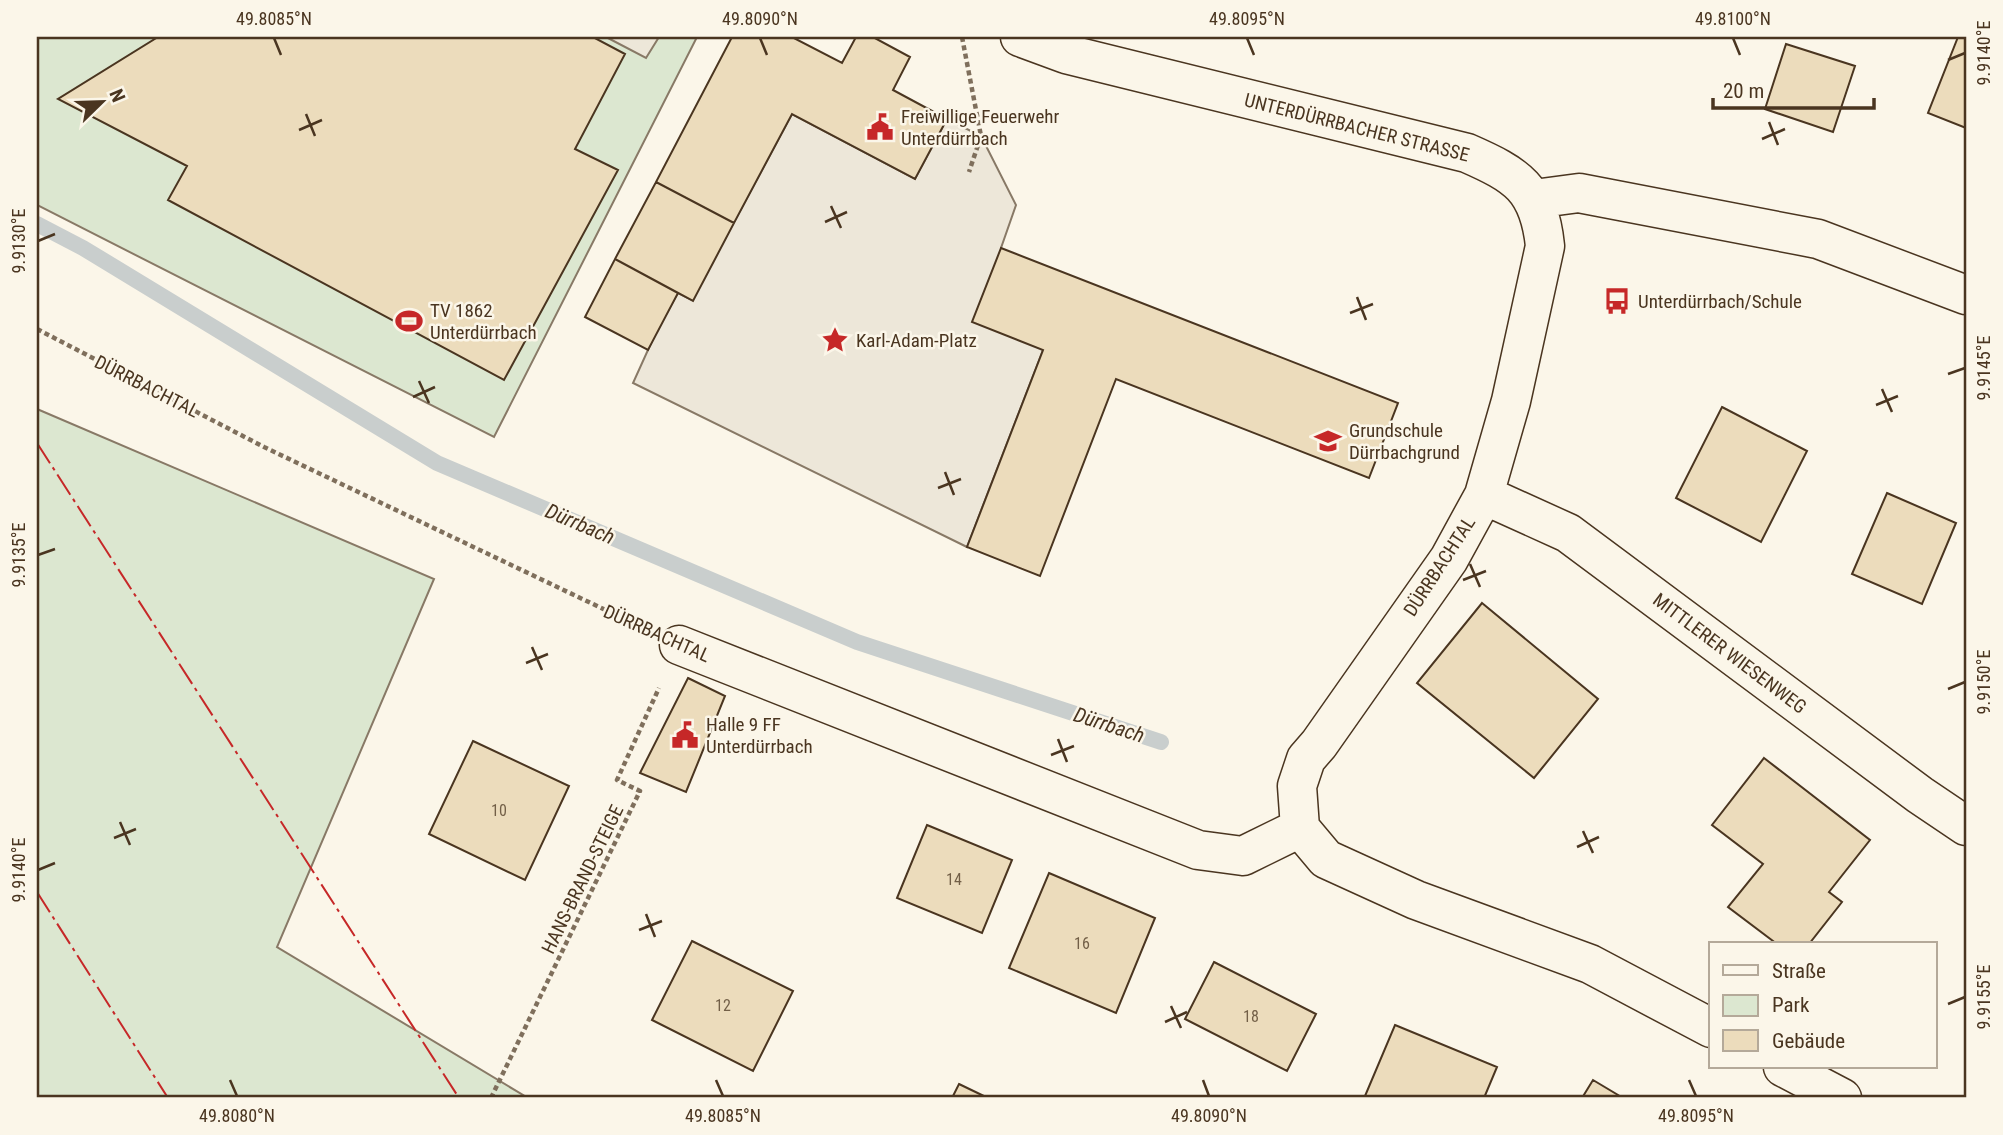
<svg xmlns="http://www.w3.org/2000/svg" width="2003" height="1135" font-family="'Roboto Condensed',sans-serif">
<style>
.green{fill:#dce7d0;stroke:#887966;stroke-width:2}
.parking{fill:#ede7d9;stroke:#887966;stroke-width:2}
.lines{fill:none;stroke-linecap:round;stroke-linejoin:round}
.stream{stroke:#c9cecd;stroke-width:16}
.building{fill:#ecdcbc;stroke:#4a3520;stroke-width:2}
.minor-casing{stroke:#4a3520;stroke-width:41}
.path{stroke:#7f6f5c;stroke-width:4.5;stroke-dasharray:5 3.5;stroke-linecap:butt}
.minor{stroke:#fbf6e9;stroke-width:38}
.power{stroke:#c62828;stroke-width:2;stroke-dasharray:24 5 3.5 5;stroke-linecap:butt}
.ticks{fill:none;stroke:#4a3520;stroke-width:2.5}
.labels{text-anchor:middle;stroke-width:5;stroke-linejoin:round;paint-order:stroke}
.number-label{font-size:16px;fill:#725f47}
.poi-label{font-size:19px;fill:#4a3520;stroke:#fbf6e9;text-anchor:start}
.street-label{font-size:19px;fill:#4a3520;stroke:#fbf6e9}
.water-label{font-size:21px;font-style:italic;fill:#4a3520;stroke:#fbf6e9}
.neatline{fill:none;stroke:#4a3520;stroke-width:2.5}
.ticks-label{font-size:18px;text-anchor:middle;fill:#4a3520}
</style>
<rect width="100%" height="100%" fill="#fbf6e9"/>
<path class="green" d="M37,37H697L494,437L37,205Z
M37,409L434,579L277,947L528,1098H37Z"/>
<path class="parking" d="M606,37H659L646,58Z
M792,114L915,179L947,119L981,136L1016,205L1001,248L1043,350L967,547L633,383L657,330L678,293L692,300Z"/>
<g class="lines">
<path class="stream" d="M37,224L83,248L437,463L857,642L1161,742"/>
</g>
<path class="building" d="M158,37H593L625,54L575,149L618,170L504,380L168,200L187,166L58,99Z
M732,37H792L842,63L856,37H873L910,57L893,90L947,119L915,179L792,114L734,223L656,182Z
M1958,37H1966V128L1928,113Z
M1786,44L1855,66L1833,132L1765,109Z
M656,182L734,223L693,301L615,259Z
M1001,248L1398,403L1369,478L1116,379L1040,576L967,547L1043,350L972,322Z
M615,259L678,293L648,350L585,317Z
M1722,407L1807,451L1761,542L1676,498Z
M1887,493L1956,523L1922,604L1852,574Z
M1482,603L1598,699L1534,778L1417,683Z
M688,678L725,696L686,792L640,773Z
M473,741L569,786L525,880L429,834Z
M1764,758L1870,840L1829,892L1842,902L1809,944H1777L1728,907L1763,864L1712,825Z
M927,825L1012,860L982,933L897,898Z
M1049,873L1155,918L1116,1013L1009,968Z
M692,941L793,991L753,1071L652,1020Z
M1214,962L1316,1014L1287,1071L1185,1019Z
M1395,1025L1497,1067L1484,1098H1370L1365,1096Z
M1593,1080L1623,1098H1582Z
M959,1084L988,1098H952Z"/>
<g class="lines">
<defs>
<path id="minor" d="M1020,37L1066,54L1467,153C1517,175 1539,188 1545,246L1511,401L1484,495L1449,559L1319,744L1306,759L1297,786L1300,828L1326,859L1416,900L1590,964L1711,1028
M1534,199L1579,193L1818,239L1966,295
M1484,495L1568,533L1920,795L1966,826
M679,645L1198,850L1243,856L1300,828
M1783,1067L1842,1098"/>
</defs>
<use href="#minor" class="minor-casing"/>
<path class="path" d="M962,37L981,136L969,172
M37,329L264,447L639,626
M491,1098L640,791L617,780L659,688"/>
<use href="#minor" class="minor"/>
<path class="power" d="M37,443L459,1098
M37,892L168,1098"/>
</g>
<path class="ticks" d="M274,38L281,55M760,38L767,55M1247,38L1254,55M1733,38L1740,55M1948,60L1965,53M306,114L315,136M1769,122L1778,145M299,130L322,120M1762,139L1785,129M831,206L841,228M825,222L847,212M38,241L55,234M1357,297L1366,320M1350,313L1373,304M1948,374L1965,368M419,381L429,403M1882,389L1892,412M413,397L435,387M1876,405L1898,396M945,472L954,495M938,488L961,479M38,555L55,549M1470,564L1480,587M1463,580L1486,571M532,647L542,670M526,663L548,654M1948,689L1965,682M1058,739L1067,762M1051,755L1074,746M120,822L130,845M1583,831L1593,853M114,838L136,829M1577,847L1599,837M38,870L55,863M646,914L655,937M639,930L662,921M1948,1004L1965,997M1171,1006L1181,1028M1165,1022L1187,1012M230,1080L237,1096M716,1080L723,1096M1203,1080L1209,1096M1689,1080L1696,1096"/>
<defs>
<symbol id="civic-bare" viewBox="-9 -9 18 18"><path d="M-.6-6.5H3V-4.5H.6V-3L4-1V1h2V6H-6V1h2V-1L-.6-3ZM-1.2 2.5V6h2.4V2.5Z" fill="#c62828" stroke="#fbf6e9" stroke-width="2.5" paint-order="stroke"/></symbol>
<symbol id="bus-bare" viewBox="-9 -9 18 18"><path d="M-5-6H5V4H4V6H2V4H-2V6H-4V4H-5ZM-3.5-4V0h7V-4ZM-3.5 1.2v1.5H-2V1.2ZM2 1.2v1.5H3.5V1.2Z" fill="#c62828" stroke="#fbf6e9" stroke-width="2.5" paint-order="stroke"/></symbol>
<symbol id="stadium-bare" viewBox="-9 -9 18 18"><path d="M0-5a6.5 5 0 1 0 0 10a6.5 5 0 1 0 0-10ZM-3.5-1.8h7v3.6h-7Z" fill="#c62828" stroke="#fbf6e9" stroke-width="2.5" paint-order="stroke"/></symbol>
<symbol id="sight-bare" viewBox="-9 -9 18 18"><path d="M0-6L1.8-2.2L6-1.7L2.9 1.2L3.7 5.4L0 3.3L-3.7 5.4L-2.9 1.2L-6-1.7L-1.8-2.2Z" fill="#c62828" stroke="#fbf6e9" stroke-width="2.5" paint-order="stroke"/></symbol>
<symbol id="school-bare" viewBox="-9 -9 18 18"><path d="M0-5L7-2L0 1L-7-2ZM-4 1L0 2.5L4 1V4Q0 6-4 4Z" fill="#c62828" stroke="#fbf6e9" stroke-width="2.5" paint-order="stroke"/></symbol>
</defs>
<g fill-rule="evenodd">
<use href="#civic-bare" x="861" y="108" width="38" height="38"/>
<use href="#bus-bare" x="1598" y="282" width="38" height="38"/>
<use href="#stadium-bare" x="390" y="302" width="38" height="38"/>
<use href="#sight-bare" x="816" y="321" width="38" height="38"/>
<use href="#school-bare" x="1309" y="422" width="38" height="38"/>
<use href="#civic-bare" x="666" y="716" width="38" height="38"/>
</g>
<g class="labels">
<g class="number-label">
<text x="499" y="816">10</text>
<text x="954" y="885">14</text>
<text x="1082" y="949">16</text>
<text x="723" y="1011">12</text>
<text x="1251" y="1022">18</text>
</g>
<g class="poi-label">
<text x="901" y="123">Freiwillige Feuerwehr<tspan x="901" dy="22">Unterdürrbach</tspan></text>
<text x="1638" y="308">Unterdürrbach/Schule</text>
<text x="430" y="317">TV 1862<tspan x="430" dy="22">Unterdürrbach</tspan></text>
<text x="856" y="347">Karl-Adam-Platz</text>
<text x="1349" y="437">Grundschule<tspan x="1349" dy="22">Dürrbachgrund</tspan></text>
<text x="706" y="731">Halle 9 FF<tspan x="706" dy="22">Unterdürrbach</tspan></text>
</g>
<g class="street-label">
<text transform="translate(1357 127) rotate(14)" y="7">UNTERDÜRRBACHER STRASSE</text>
<text transform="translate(147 386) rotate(27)" y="7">DÜRRBACHTAL</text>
<text transform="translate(1439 566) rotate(-57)" y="7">DÜRRBACHTAL</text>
<text transform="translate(657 633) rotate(24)" y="7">DÜRRBACHTAL</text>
<text transform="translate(1730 653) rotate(37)" y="7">MITTLERER WIESENWEG</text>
<text transform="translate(582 879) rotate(-64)" y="7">HANS-BRAND-STEIGE</text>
</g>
<g class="water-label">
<text transform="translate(580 524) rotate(23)" y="7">Dürrbach</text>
<text transform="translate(1109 725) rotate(18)" y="7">Dürrbach</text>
</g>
</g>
<rect width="2003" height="1135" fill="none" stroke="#fbf6e9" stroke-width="77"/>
<rect x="1709" y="942" width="228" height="126" fill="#fbf6e9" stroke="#b4a999" stroke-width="2"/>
<rect x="1723" y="965" width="35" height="10" fill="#fbf6e9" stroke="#b4a999" stroke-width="2"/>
<text x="1772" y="978" font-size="21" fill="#4a3520">Straße</text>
<rect x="1723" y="995" width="35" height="21" fill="#dce7d0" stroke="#b4a999" stroke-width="2"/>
<text x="1772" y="1012" font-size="21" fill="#4a3520">Park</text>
<rect x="1723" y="1030" width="35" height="21" fill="#ecdcbc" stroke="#b4a999" stroke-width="2"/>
<text x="1772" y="1048" font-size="21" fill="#4a3520">Gebäude</text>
<g transform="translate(102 102) rotate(67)" stroke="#fbf6e9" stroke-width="5" paint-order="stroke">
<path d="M0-5L12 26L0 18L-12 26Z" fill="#4a3520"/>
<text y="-10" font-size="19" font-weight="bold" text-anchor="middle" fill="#4a3520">N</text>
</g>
<path d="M1713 98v10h161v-10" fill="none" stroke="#4a3520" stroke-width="3.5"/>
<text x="1723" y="98" font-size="21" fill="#4a3520" stroke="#fbf6e9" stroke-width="5" paint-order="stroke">20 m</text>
<rect x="38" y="38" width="1927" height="1058" class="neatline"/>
<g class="ticks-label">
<text x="274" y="25">49.8085°N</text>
<text x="760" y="25">49.8090°N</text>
<text x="1247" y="25">49.8095°N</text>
<text x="1733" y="25">49.8100°N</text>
<text transform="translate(1984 53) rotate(-90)" y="6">9.9140°E</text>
<text transform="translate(19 241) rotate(-90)" y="6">9.9130°E</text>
<text transform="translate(1984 368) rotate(-90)" y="6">9.9145°E</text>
<text transform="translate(19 555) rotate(-90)" y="6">9.9135°E</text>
<text transform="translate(1984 682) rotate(-90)" y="6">9.9150°E</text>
<text transform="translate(19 870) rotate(-90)" y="6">9.9140°E</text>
<text transform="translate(1984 997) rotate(-90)" y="6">9.9155°E</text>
<text x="237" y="1122">49.8080°N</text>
<text x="723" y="1122">49.8085°N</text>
<text x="1209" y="1122">49.8090°N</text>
<text x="1696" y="1122">49.8095°N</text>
</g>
</svg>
